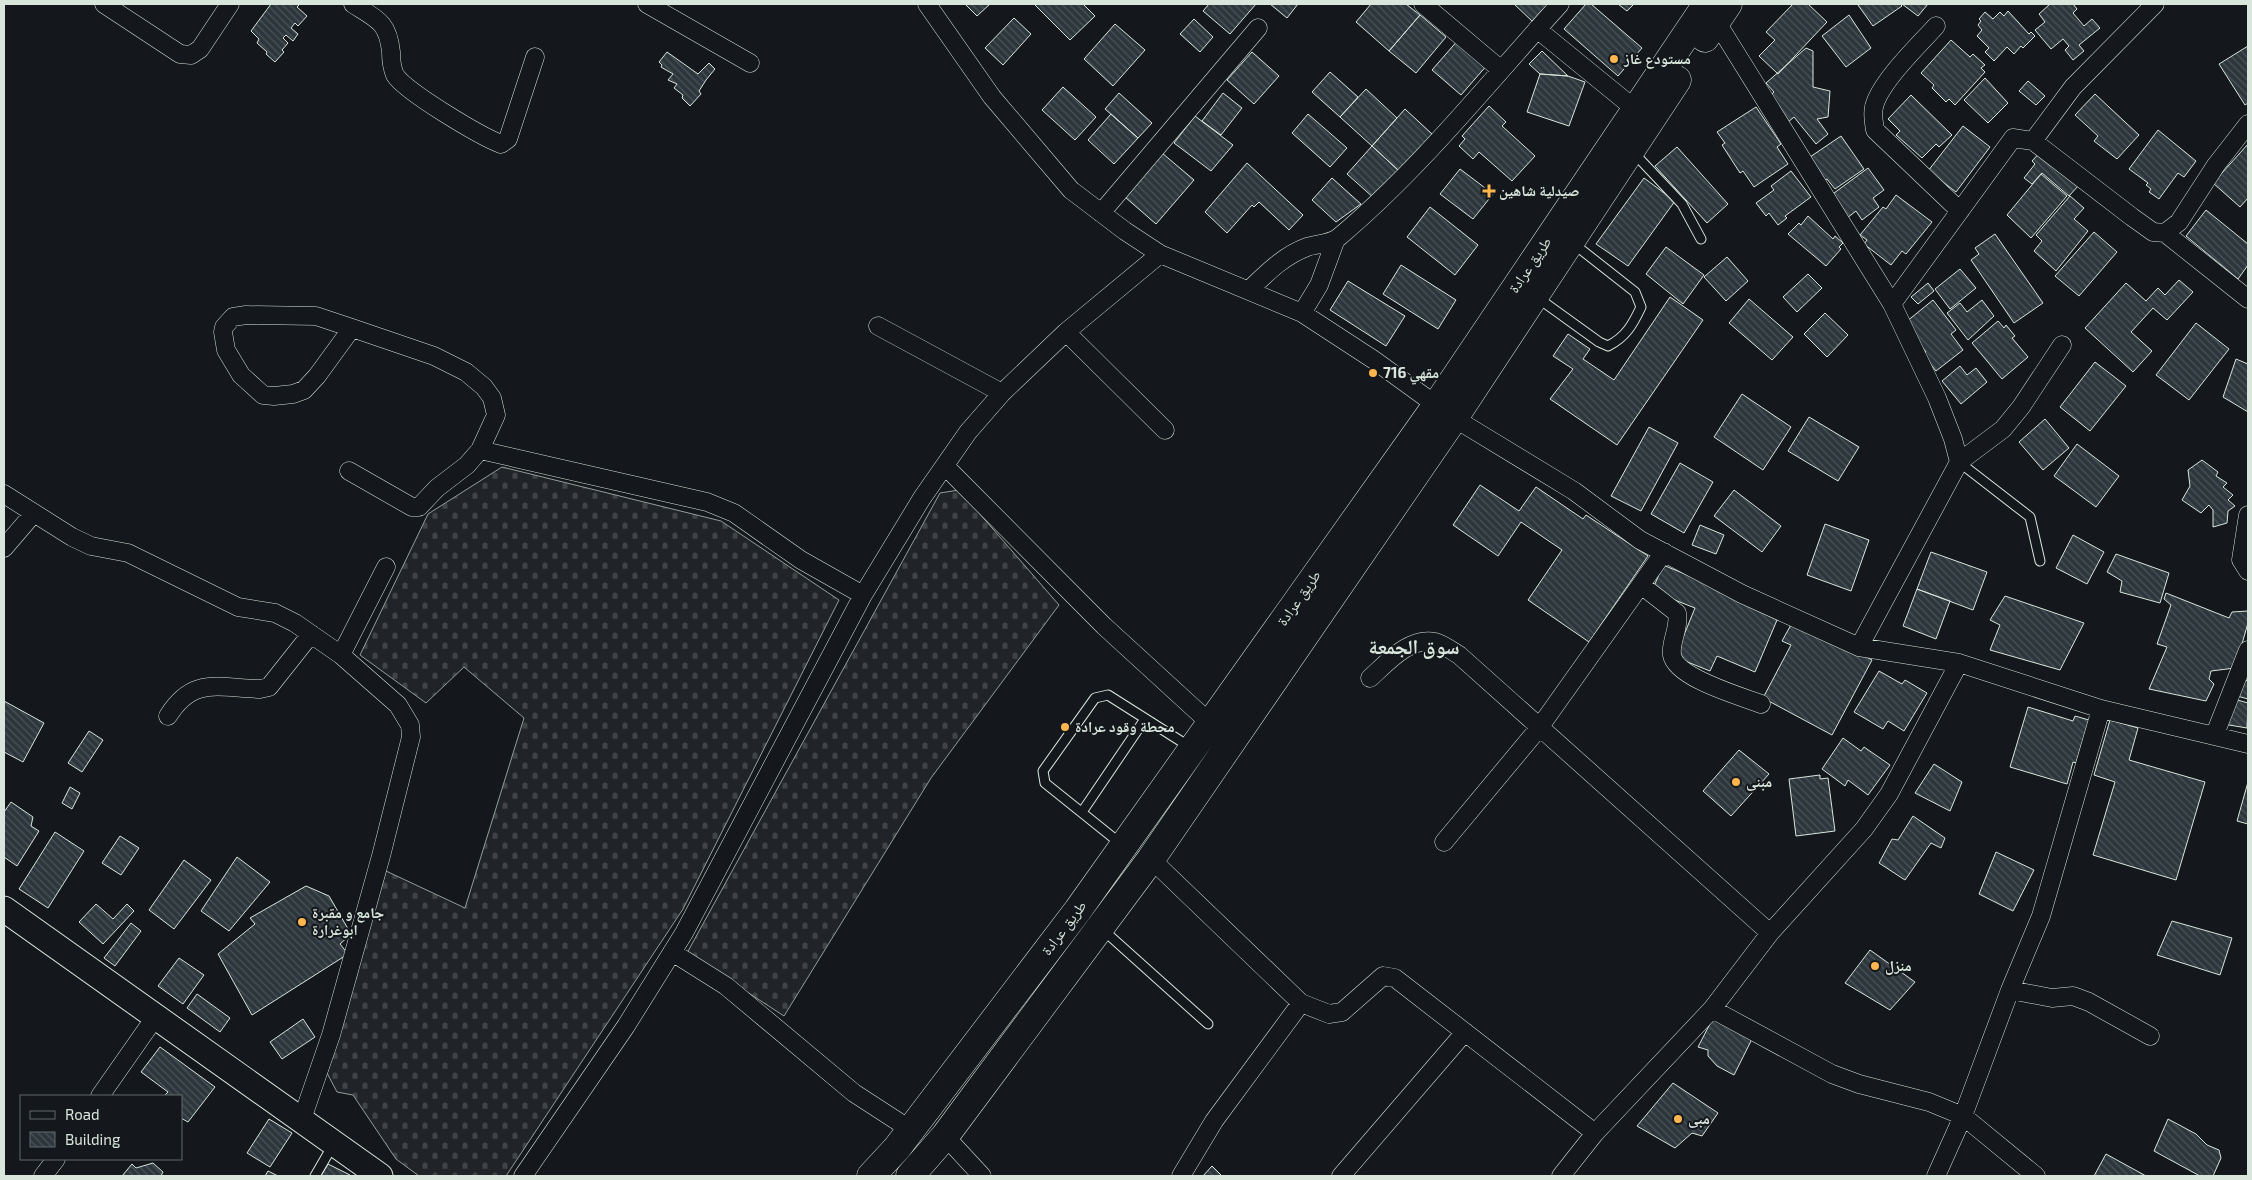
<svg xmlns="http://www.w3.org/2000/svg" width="2252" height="1180" font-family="'Exo 2','Noto Naskh Arabic',sans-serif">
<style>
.cemetery{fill:url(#cemetery-stones);stroke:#939e99}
.building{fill:url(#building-back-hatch);stroke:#d8e6dc}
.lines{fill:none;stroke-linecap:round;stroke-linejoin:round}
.lane-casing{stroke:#d8e6dc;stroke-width:11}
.street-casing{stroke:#d8e6dc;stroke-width:19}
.secondary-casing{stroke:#d8e6dc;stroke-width:27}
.primary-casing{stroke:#d8e6dc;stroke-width:29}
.lane{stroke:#14181c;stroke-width:9}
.street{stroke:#14181c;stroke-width:18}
.secondary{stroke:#14181c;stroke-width:25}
.primary{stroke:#14181c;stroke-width:28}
.poi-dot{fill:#ffb74d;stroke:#14181c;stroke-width:2}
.labels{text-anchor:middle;stroke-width:4;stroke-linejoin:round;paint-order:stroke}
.poi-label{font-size:15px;font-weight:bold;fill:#d8e6dc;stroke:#14181c;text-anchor:start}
.street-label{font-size:15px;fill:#d8e6dc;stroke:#14181c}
.district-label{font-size:20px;font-weight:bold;fill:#d8e6dc;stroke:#14181c}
</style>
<defs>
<pattern id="cemetery-stones" width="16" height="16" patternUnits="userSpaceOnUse" patternTransform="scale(1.25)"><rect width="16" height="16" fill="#202428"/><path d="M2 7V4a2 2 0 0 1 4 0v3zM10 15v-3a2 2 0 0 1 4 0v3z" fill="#404447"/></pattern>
<pattern id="building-back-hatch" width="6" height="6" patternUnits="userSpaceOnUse" patternTransform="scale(1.25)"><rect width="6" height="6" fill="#2c363c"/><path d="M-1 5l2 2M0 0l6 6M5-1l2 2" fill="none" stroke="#4a5358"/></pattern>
</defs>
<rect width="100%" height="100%" fill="#14181c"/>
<path class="cemetery" d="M502,467L721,521L839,600L683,909L506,1176H419L396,1159L353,1095L337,1092L327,1073L386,871L465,908L524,718L464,667L426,703L360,655L428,514Z
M959,490L1059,605L931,778L784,1016L687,953L940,493Z"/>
<path class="building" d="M271,4H300L297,7L307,16L298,26L295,23L291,28L298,34L293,41L286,35L283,38L288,43L282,50L284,52L275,62L266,54L267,52L257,43L259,39L251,31Z
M965,4H990L977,16Z
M1034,4H1083L1095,16L1070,40Z
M1209,4H1256L1230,34L1203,11Z
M1270,4H1298L1287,18Z
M1371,4H1406L1420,15L1389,51L1356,22Z
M1514,4H1548L1532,21Z
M1586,4H1591L1642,48L1618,76L1564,29Z
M1618,4H1634L1627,11Z
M1793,4H1808L1827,22L1778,74L1759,56L1775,40L1766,32Z
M1859,4H1900L1902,6L1873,26L1858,5Z
M1902,4H1928L1918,16Z
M2050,4H2073L2077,9L2073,13L2084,26L2092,19L2100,28L2079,45L2084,51L2073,60L2065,50L2069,46L2063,39L2051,49L2035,30L2045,22L2039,14Z
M2008,11L2029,34L2031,32L2035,36L2023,48L2021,46L2014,54L2007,47L1994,61L1985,52L1989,48L1977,36L1982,30L1978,25L1981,21L1979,19L1985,12L1993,19L2000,12L2004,16Z
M1420,15L1446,37L1416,73L1389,51Z
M1849,15L1871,48L1846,67L1822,36Z
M1014,18L1031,34L1003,65L985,48Z
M1194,19L1213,37L1200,52L1180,34Z
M1115,24L1145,50L1113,86L1084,59Z
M1459,39L1488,64L1461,95L1432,70Z
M1951,40L1970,57L1973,54L1985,65L1981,68L1985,72L1955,105L1949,99L1946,102L1932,88L1934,85L1921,73Z
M2248,46V103L2245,105L2219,64Z
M1806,48L1813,51V87L1830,91L1828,117L1817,119L1828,134L1816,144L1794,117L1787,123L1767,98L1774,92L1766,83Z
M1542,51L1568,76L1540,74L1529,64Z
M667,52L698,74L709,63L715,69L706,80L699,91L701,94L690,106L682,98L683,95L674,88L677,84L668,80L673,74L661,67L662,65L659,62Z
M1252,52L1279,76L1254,104L1227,80Z
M1330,72L1358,97L1340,117L1312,92Z
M1540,74L1568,76L1585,82L1569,126L1527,112Z
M1985,78L2008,103L1988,123L1964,100Z
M2028,81L2045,96L2036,105L2019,91Z
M1063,87L1096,117L1075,140L1042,110Z
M1366,89L1397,118L1372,146L1340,117Z
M1119,93L1152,123L1138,138L1105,109Z
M1223,93L1242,108L1221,135L1202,121Z
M2095,94L2139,135L2117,159L2094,141L2098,136L2075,115Z
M1911,95L1952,135L1939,147L1936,144L1922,158L1896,135L1900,131L1888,119Z
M1489,106L1506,122L1502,126L1535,156L1512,181L1479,152L1473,159L1459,146L1465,139L1462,136Z
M1756,107L1781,144L1777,147L1788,164L1754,187L1743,171L1740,173L1722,145L1725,143L1717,132Z
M1405,109L1432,134L1399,171L1372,146Z
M1111,114L1138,138L1114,164L1088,140Z
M1308,114L1347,148L1330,167L1292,133Z
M1195,116L1233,145L1211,171L1174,143Z
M1963,126L1990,147L1956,192L1928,171Z
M2158,130L2196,161L2184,177L2178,173L2159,199L2149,192L2151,189L2146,185L2148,183L2129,169Z
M1841,136L1864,169L1835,189L1827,179L1822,182L1807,159Z
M2248,144V198L2240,207L2213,183Z
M1372,146L1399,171L1375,199L1347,174Z
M1677,147L1728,204L1707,223L1655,166Z
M2043,149L2079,185L2069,196L2042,173L2032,184L2024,178L2035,164L2032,161Z
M1162,153L1194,180L1156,224L1125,197Z
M1247,163L1303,215L1289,230L1259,202L1254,207L1252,205L1227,233L1205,212Z
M1868,168L1884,190L1873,198L1879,207L1862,220L1856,211L1847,218L1830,196Z
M1460,169L1493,194L1473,219L1440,194Z
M1791,171L1811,197L1785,216L1787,218L1778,225L1769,213L1766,216L1756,203L1774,190L1771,186Z
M2041,174L2067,196L2031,238L2007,215Z
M1332,178L1361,204L1336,222L1312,200Z
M1644,178L1675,201L1628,266L1596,244Z
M1896,195L1932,222L1906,254L1902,251L1891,265L1864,244L1867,240L1860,235L1883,207L1886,209Z
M2070,196L2084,208L2074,219L2088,231L2056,271L2034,251L2042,241L2036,235Z
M1430,207L1478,245L1455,275L1407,237Z
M2206,210L2248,244V265L2238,279L2186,236Z
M1808,216L1833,239L1835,236L1843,243L1839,247L1841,249L1826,266L1788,234L1799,223L1801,225Z
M2094,232L2117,252L2079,296L2055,276Z
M1995,234L2043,303L2014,323L1971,260L1979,254L1975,248Z
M1666,247L1704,275L1683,304L1646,274Z
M1727,257L1748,281L1726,301L1704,277Z
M1401,265L1456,300L1438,329L1383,294Z
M1960,269L1976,288L1950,309L1935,289Z
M1808,274L1822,288L1797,312L1783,297Z
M2179,280L2193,292L2167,320L2153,308L2131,332L2152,351L2133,372L2085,328L2126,283L2146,301L2158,288L2165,295Z
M1348,281L1405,316L1386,346L1330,310Z
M1928,283L1934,291L1918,304L1911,297Z
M1670,297L1703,320L1617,445L1550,399L1573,369L1553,356L1568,334L1590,349L1583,359L1614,380Z
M1749,299L1793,337L1772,360L1729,323Z
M1933,300L1956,330L1951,334L1963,350L1936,371L1923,355L1926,352L1912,335L1906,322Z
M1982,300L1994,316L1968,340L1947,313L1960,303L1967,312Z
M1825,313L1848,335L1827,357L1804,334Z
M1998,321L2004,328L2006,325L2015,336L2012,338L2028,357L2002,379L1972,343Z
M2196,323L2229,349L2189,400L2156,375Z
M2236,359L2248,364V412L2223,397Z
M2095,362L2126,386L2090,431L2060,407Z
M1960,366L1967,375L1976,368L1987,382L1961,404L1942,381Z
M1742,394L1791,427L1763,470L1714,437Z
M1809,417L1859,447L1838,481L1788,451Z
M2045,419L2069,448L2043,470L2019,442Z
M1649,427L1678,443L1641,511L1611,496Z
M2077,444L2119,476L2096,507L2054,476Z
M2202,460L2218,472L2216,476L2227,483L2223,487L2233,495L2228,500L2235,506L2228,511L2227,523L2213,527V510L2209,505L2201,513L2182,500L2190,486L2188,470Z
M1680,463L1713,482L1684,533L1651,514Z
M1480,485L1519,511L1536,487L1583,519L1586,515L1648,556L1589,642L1528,600L1562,550L1521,522L1498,556L1453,525Z
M1734,490L1781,526L1762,552L1714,516Z
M1825,524L1869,540L1851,591L1807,575Z
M1700,525L1724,535L1716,554L1692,545Z
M2073,535L2104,552L2087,584L2056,568Z
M1931,552L1987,572L1973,610L1917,589Z
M2116,554L2169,573L2160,603L2120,592L2122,581L2107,572Z
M1663,565L1780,613L1755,672L1717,656L1710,671L1675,657L1695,608L1652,591Z
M1917,589L1950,601L1936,639L1903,626Z
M2166,593L2229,618L2232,612L2248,611V623L2235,668L2211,671L2209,679L2214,684L2206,701L2149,689L2167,647L2157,644L2171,605L2164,599Z
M2005,596L2084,623L2060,670L1990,650L2000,625L1990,620Z
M1792,623H1803L1872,660L1832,735L1763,698L1791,645L1782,641Z
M1879,671L1902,684L1905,680L1927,693L1904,731L1888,721L1883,729L1854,712Z
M2243,679L2248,681V699L2237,696Z
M2234,699L2248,703L2247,728L2223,724Z
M4,701L44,723L23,762L4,752Z
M2028,707L2073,721L2075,716L2089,720L2076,763L2073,762L2067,784L2010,767Z
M2110,720L2138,728L2129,760L2205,782L2176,880L2093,855L2115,782L2094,775Z
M89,731L103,740L82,772L68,763Z
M1843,738L1861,751L1864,747L1890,765L1868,795L1848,780L1845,786L1822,769Z
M1739,750L1769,774L1731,816L1703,791Z
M1934,764L1962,782L1950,811L1915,793Z
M1820,775V779L1828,778L1835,831L1796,836L1789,779Z
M2248,782V824L2237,821Z
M70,787L80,793L72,809L62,803Z
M11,802L33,817L31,826L39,831L17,866L4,857V812Z
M1913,816L1945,838L1941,848L1931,843L1905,880L1879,863L1892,839L1898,840Z
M55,832L84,851L48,908L19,889Z
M120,836L139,848L121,875L102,863Z
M1996,852L2034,870L2013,911L1979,894Z
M237,857L270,882L229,931L201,911Z
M184,860L211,880L174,929L149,910Z
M306,886L329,896L351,934L340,944L348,954L252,1015L218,954L255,924L250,918Z
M96,904L113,919L127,904L134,911L103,944L79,922Z
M2172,921L2232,938L2220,975L2157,955Z
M131,923L141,931L115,966L104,958Z
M1870,950L1915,982L1890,1010L1845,983Z
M179,958L204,975L183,1004L158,986Z
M197,994L230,1018L220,1032L187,1008Z
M1713,1018L1752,1039L1734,1075L1717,1066L1708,1056V1050L1698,1047Z
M303,1019L315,1037L282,1059L270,1042Z
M160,1047L215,1087L188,1122L181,1118V1096H164L168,1092L141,1072Z
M1673,1083L1718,1113L1702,1136L1692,1133L1675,1148L1637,1126Z
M269,1119L292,1133L270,1167L247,1153Z
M2168,1119L2196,1134L2207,1145L2219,1150L2221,1158L2213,1176H2200L2154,1151Z
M2106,1154L2146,1176H2094Z
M153,1163L163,1172L161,1176H122L132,1164L136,1168Z
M328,1164L350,1175L349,1176H321Z
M1212,1166L1222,1176H1203Z
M268,1171L278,1176H265Z"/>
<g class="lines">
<defs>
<path id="lane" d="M1633,152L1682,204L1701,239
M1538,298L1599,342L1608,346C1626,337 1633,324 1641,307L1635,292L1574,244
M1959,462L2030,517L2040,561
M1082,812L1145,719
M1121,844L1045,783L1043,771L1095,698L1108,695L1190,747
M1101,928L1208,1024
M315,1176L333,1145"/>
<path id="street" d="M104,4L180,54L191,55L200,49L230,4
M353,4C377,19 388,22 391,52C391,59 392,68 395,75C406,92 480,136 501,144L508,139L535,57
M647,4L750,63
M927,4L992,97L1071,190L1125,231L1160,254L1302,313L1374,360L1454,418L1574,491L1640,540L1742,594L1859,647L1959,663L2101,709L2248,744
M1423,4L1500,69
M1716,21L1892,304L1937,398L1953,439L1959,462L1859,647
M1936,26C1919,45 1879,83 1874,107C1872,115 1874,122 1875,130L1960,211
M1537,29L1635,109
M2033,141L2132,217L2153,232L2165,233L2179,222L2216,165L2248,124
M1101,213L1258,28
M2165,233L2248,299
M1249,290C1267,273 1283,256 1307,247C1316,244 1331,244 1339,237C1421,168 1488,83 1560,4
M1892,304L2013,138L2033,141L2073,87L2155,4
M1302,313L1319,285L1336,239
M878,326L1002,393
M1066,332L1165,430
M480,450L707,502L734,513L801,560L863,595
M1959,462L2003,429L2021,407L2062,345
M945,466L1104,626L1210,723
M349,471L412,507H419L437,488L467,465L480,450L496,415L492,398L484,387L466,372L434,356L352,328L316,316L246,315L233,317L224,327L223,332L226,350L241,375L263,395L274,396L293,394L304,390L317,376L352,328
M4,494L72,537L91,546L128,553L238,607L275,613L295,623L341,655L398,705L410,725L411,737L381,856L331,1035L302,1119
M2248,515L2241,560L2248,571
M4,548L34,513
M1641,585L1677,613C1680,628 1670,641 1672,655C1676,678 1740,696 1761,704
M341,655L386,567
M1370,678C1387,663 1410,636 1435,642C1443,644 1452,651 1459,655L1770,933
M168,716C193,676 218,688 260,689L269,687L311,634
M2215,734L2248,650
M1444,842L1539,728L1664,552
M1151,859L1301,1003L1329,1014L1342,1012L1383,976L1395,978L1595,1133
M672,952L726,986L854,1093L911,1130
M2010,990L2052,998L2073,996L2089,1002L2150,1036
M1712,1009L1832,1074L1859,1084L1929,1102L1963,1116L2036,1176
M100,1096L156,1016
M945,1136L982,1176
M43,1176L56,1159
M523,1176L626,1026L684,933L863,595L922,498L968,432L1002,393L1066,332L1160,254
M1181,1176L1214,1121L1301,1003
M1341,1176L1465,1032
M1561,1176L1595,1133L1712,1009L1770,933L1864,829L1889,794L1959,663
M1936,1176L1963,1116L2010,990L2041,916L2101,709"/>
<path id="secondary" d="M4,909L380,1176"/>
<path id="primary" d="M1705,38L1728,4
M871,1176L897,1148L1078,910L1436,406L1707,4
M910,1176L945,1136L1151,859L1454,418L1677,80"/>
</defs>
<use href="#lane" class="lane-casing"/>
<use href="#street" class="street-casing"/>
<use href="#secondary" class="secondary-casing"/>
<use href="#primary" class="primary-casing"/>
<use href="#lane" class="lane"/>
<use href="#street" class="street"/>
<use href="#secondary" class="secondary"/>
<use href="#primary" class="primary"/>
</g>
<g class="poi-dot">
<circle cx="1614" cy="59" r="5"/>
<path d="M1486.5 183.5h5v5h5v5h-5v5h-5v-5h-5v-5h5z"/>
<circle cx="1373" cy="373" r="5"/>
<circle cx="1065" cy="727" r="5"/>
<circle cx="1736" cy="782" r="5"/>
<circle cx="302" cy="922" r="5"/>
<circle cx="1875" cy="966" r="5"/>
<circle cx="1678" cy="1119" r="5"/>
</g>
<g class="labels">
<g class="poi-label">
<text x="1624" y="64">مستودع غاز</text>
<text x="1499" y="196">صيدلية شاهين</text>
<text x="1383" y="378">مقهي 716</text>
<text x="1075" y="732">محطة وقود عرادة</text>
<text x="1746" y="787">مبنى</text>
<text x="312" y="918">جامع و مقبرة<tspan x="312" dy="17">ابوغرارة</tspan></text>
<text x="1885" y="971">منزل</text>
<text x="1688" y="1124">مبى</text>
</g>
<g class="street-label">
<text transform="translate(1530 265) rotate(-56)" y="5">طريق عرادة</text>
<text transform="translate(1299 598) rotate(-55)" y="5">طريق عرادة</text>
<text transform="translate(1064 928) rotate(-53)" y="5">طريق عرادة</text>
</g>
<g class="district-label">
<text x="1414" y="654">سوق الجمعة</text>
</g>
</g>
<rect width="2252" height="1180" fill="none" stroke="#d8e6dc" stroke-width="10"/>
<rect x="20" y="1095" width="162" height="65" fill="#14181c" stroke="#626a69"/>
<rect x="30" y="1111" width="25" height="8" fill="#14181c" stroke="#626a69"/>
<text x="65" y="1120" font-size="15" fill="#d8e6dc">Road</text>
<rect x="30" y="1132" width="25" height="15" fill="url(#building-back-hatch)" stroke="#626a69"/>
<text x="65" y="1145" font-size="15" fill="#d8e6dc">Building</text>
</svg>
